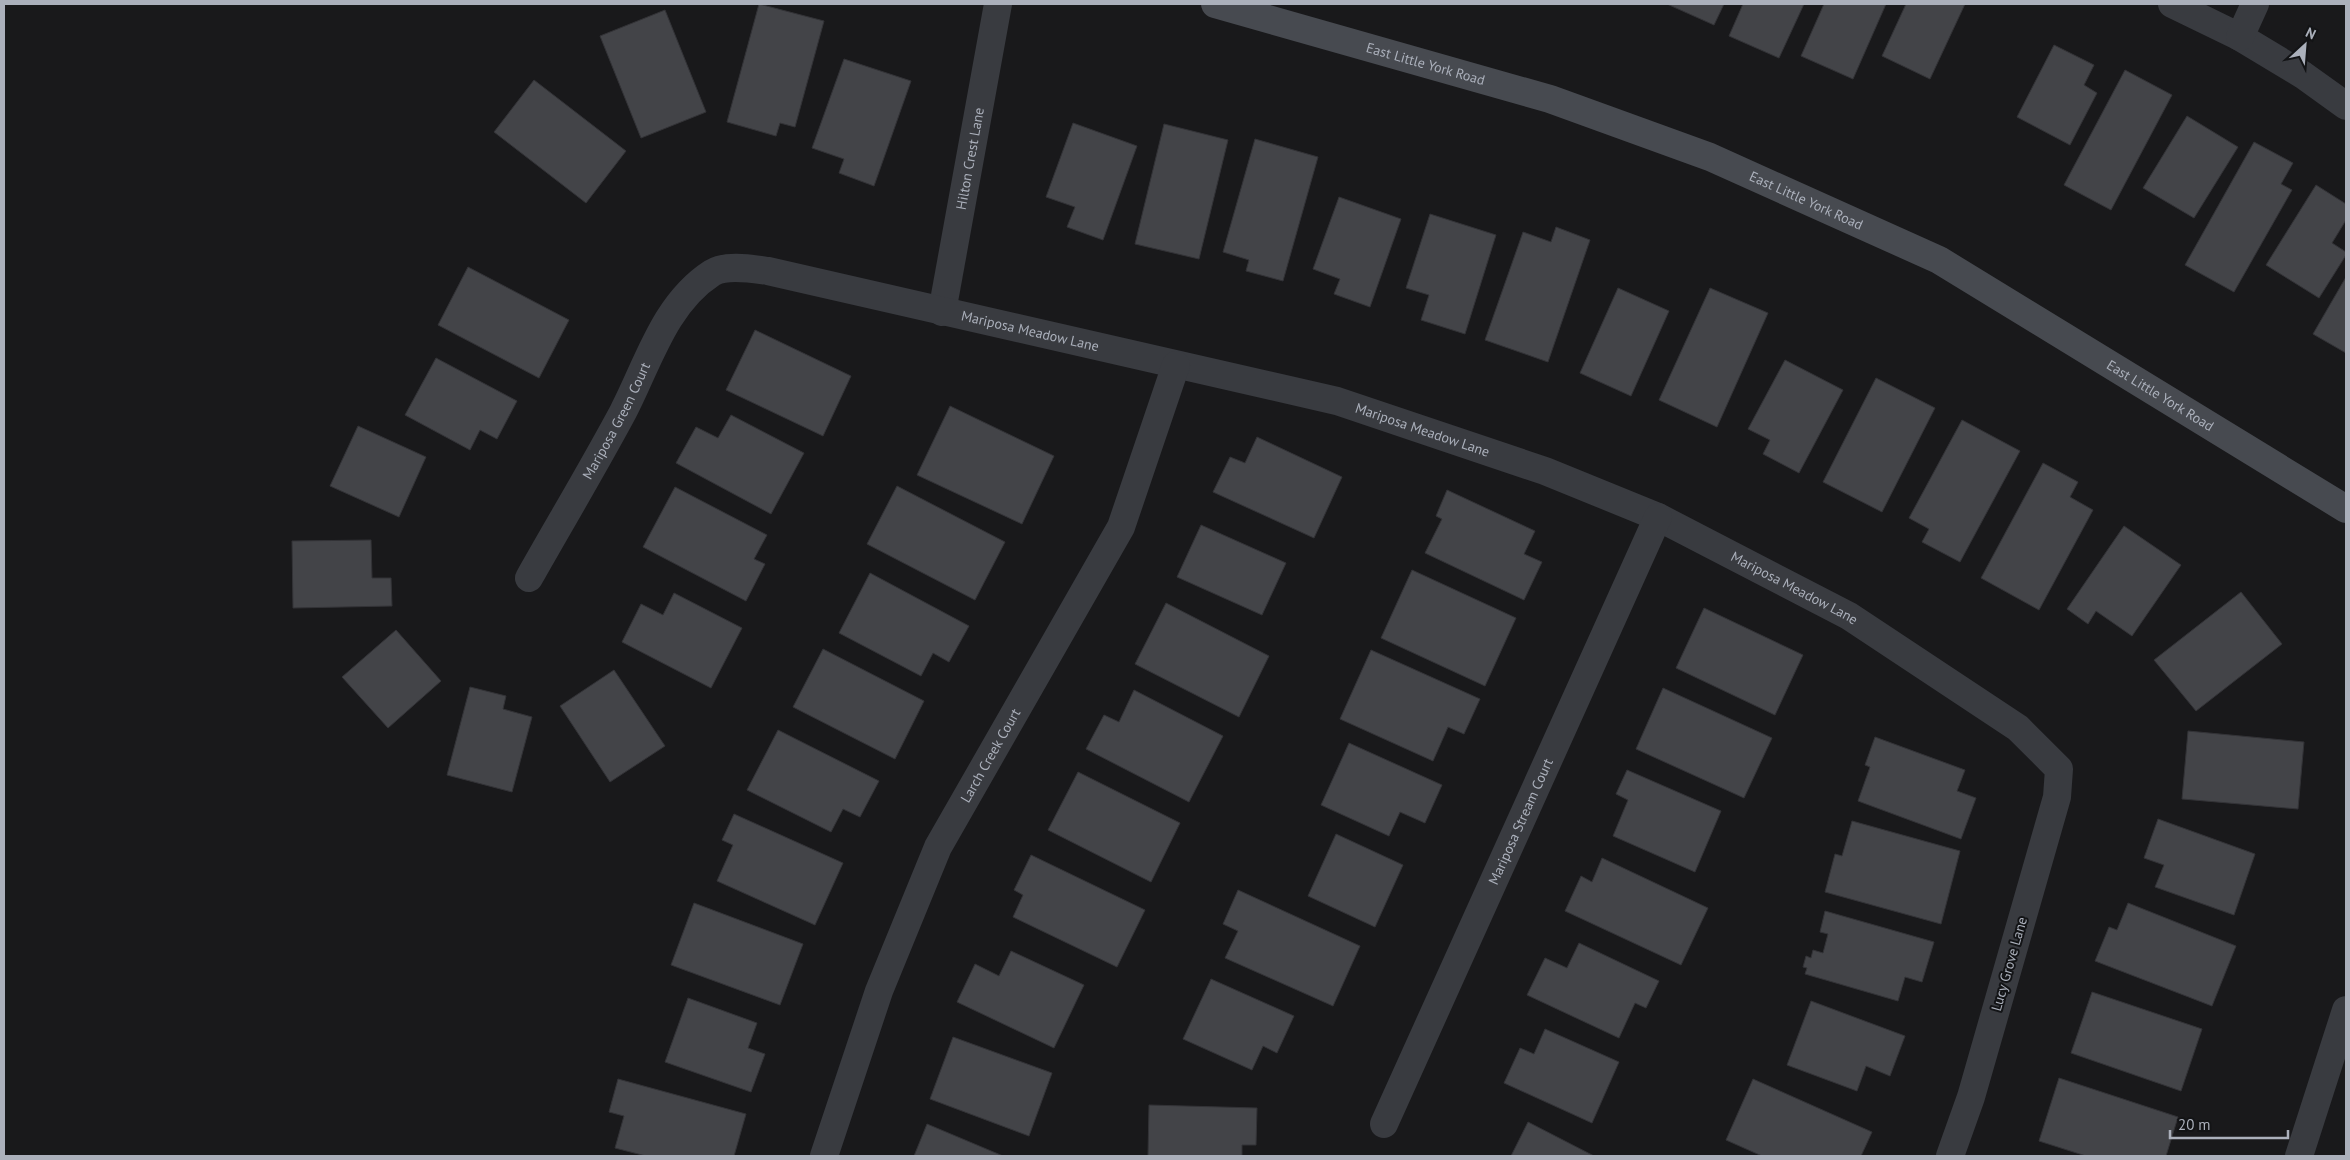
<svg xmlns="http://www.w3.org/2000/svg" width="2350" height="1160" font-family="'PT Sans',sans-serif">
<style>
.building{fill:#434448;stroke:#333337}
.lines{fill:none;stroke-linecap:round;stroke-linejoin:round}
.street{stroke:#393b40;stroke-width:28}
.secondary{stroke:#474a50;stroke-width:28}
.labels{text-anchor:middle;stroke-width:4;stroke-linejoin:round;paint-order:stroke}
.street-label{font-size:14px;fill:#abb0bb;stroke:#131416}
</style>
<rect width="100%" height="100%" fill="#19191b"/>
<path class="building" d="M759,4L824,21L795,127L780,123L776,136L727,122Z
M1667,4H1724L1714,25Z
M1743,4H1804L1779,58L1729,36Z
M1824,4H1886L1853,79L1801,56Z
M1906,4H1965L1930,79L1882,56Z
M665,10L706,112L641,138L600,36Z
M2054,45L2094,65L2084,85L2097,93L2070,145L2017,117Z
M844,59L911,81L874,186L839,173L844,159L812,148Z
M2125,70L2172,95L2111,210L2064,185Z
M534,80L626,151L586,203L494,132Z
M2187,116L2238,147L2194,218L2143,188Z
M1073,123L1137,146L1103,240L1067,227L1075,207L1046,197Z
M1164,124L1228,140L1199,259L1135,244Z
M1255,139L1318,157L1283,281L1246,271L1249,260L1223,252Z
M2254,142L2293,163L2281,184L2292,190L2234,292L2185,265Z
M2316,185L2346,204V220L2332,243L2346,252V255L2319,298L2266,265Z
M1339,197L1401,219L1370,307L1334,294L1340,279L1313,269Z
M1430,214L1496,235L1465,334L1421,320L1429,295L1406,288Z
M1556,227L1590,240L1548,362L1485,340L1523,232L1551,242Z
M468,267L569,320L539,378L438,325Z
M2346,277V353L2313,334Z
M1618,288L1669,311L1631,396L1580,373Z
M1710,288L1768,313L1717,427L1659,400Z
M755,330L851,376L823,436L726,390Z
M436,358L517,401L497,439L480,430L470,450L405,415Z
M1785,360L1843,390L1799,473L1763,454L1770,440L1748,429Z
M1876,378L1935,408L1882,512L1823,482Z
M950,406L1054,456L1022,524L917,475Z
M731,415L804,453L771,514L676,463L696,427L718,438Z
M1962,420L2020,451L1960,562L1922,542L1929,529L1909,518Z
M358,426L426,457L399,517L330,486Z
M1257,437L1342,477L1314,538L1213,492L1230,457L1245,463Z
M2043,463L2078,482L2070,497L2093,510L2039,610L1981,578Z
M897,486L1005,542L975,600L867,544Z
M675,487L767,535L754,559L765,564L746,601L643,547Z
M1447,490L1535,531L1524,554L1542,562L1524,600L1425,553L1442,519L1436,516Z
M1201,525L1286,563L1262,615L1177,577Z
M2124,526L2181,565L2132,636L2096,611L2088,624L2067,609Z
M371,540L372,578H391L392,606L293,608L292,541Z
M1412,570L1516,618L1485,686L1381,638Z
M870,573L969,626L949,662L933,653L921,676L839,633Z
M2241,592L2282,644L2196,711L2154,660Z
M674,593L742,628L711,688L622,642L641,604L663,615Z
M1166,603L1269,656L1239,717L1135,664Z
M1704,608L1803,655L1775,715L1676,668Z
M396,630L441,681L388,728L342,677Z
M823,649L924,701L895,759L793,707Z
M1371,650L1480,699L1464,734L1448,727L1433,761L1340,719Z
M614,670L665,746L610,782L560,706Z
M470,687L506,696L503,709L532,717L512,792L447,775Z
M1663,688L1772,738L1744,798L1636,749Z
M1134,690L1223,736L1189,802L1086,749L1104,715L1119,722Z
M778,730L879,781L860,817L843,809L831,832L747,790Z
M2188,731L2304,742L2298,809L2182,799Z
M1875,737L1965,770L1957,791L1976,798L1961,839L1858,801L1870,767L1865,765Z
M1349,743L1442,785L1425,823L1400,812L1389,836L1321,805Z
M1627,770L1721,811L1695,872L1613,836L1628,800L1616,794Z
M1078,772L1180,823L1151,882L1048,830Z
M734,814L843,863L815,925L717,881L733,845L722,840Z
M2158,819L2255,854L2234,915L2155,887L2164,865L2144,858Z
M1852,821L1960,851L1941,924L1825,892L1835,854L1842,856Z
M1336,834L1403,865L1375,927L1308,896Z
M1031,855L1145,910L1117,967L1013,917L1023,895L1014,890Z
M1602,858L1708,908L1681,965L1565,911L1581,876L1592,882Z
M1238,890L1360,946L1333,1006L1225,958L1238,931L1223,924Z
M694,903L803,944L780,1005L671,965Z
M2128,903L2236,946L2212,1006L2095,961L2109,927L2117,930Z
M1825,911L1934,942L1922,982L1905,977L1898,1001L1805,974L1807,968L1803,967L1806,956L1811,958L1813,950L1823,953L1828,934L1820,932Z
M1579,943L1659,981L1646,1008L1635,1003L1619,1038L1527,995L1545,958L1567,968Z
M1011,951L1084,985L1054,1048L957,1002L975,964L999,976Z
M1211,979L1294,1016L1277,1053L1263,1046L1252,1070L1183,1039Z
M2092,992L2202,1029L2181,1091L2071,1053Z
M688,998L757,1023L748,1048L765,1054L751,1092L665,1062Z
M1811,1001L1905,1036L1890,1076L1866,1066L1857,1091L1787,1065Z
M1545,1029L1619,1062L1592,1123L1504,1083L1520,1048L1534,1054Z
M953,1037L1052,1073L1029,1136L930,1099Z
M2059,1078L2178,1117L2166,1156H2086L2039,1141Z
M618,1079L746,1114L734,1156H646L615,1148L624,1116L609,1112Z
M1753,1079L1872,1132L1861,1156H1762L1726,1140Z
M1149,1105L1257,1108L1256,1145H1242V1156H1148Z
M1528,1122L1594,1156H1511Z
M927,1124L1003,1156H914Z"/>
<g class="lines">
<g class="street">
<path d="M2172,4L2240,37L2303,75L2346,106"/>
<path d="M2240,37L2255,4"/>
<path id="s1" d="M942,312L998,4"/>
<path id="s2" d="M529,578C560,523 593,468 623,412C648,364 664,304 712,273C726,264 753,269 768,271L1337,401L1545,471L1658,517L1849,616L2018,728L2059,769L2057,797L1971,1097L1950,1156"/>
<path id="s3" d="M1384,1124L1658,517"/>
<path id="s4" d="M824,1156L879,991L938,847L1121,527L1176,365"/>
<path d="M2299,1156L2346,1010"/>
</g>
<path class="secondary" id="s5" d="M1215,4L1550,99L1710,157L1939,260L2346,509"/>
</g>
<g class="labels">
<g class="street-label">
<text dy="5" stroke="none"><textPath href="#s5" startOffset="219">East Little York Road</textPath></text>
<text dy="5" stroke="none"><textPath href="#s1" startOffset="156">Hilton Crest Lane</textPath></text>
<text dy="5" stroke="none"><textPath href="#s5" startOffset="624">East Little York Road</textPath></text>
<text dy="5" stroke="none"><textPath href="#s2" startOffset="684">Mariposa Meadow Lane</textPath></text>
<text dy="5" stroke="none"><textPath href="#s5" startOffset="1029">East Little York Road</textPath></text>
<text dy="5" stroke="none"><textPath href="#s2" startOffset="180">Mariposa Green Court</textPath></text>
<text dy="5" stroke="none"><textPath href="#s2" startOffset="1089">Mariposa Meadow Lane</textPath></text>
<text dy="5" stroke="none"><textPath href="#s2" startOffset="1494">Mariposa Meadow Lane</textPath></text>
<text dy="5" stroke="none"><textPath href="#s4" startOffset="435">Larch Creek Court</textPath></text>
<text dy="5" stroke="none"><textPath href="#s3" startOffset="332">Mariposa Stream Court</textPath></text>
<text transform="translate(2009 964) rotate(-74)" y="5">Lucy Grove Lane</text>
</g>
</g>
<rect width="2350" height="1160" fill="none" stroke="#abb0bb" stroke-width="10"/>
<g transform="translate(2305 45) rotate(26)" stroke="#131416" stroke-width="4" paint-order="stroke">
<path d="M0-4L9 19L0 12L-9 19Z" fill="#abb0bb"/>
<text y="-8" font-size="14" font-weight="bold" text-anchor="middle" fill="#abb0bb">N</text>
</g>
<path d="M2170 1130v8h118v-8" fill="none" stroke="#abb0bb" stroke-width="2.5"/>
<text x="2178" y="1130" font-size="15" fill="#abb0bb" stroke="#131416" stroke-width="4" paint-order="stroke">20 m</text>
</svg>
